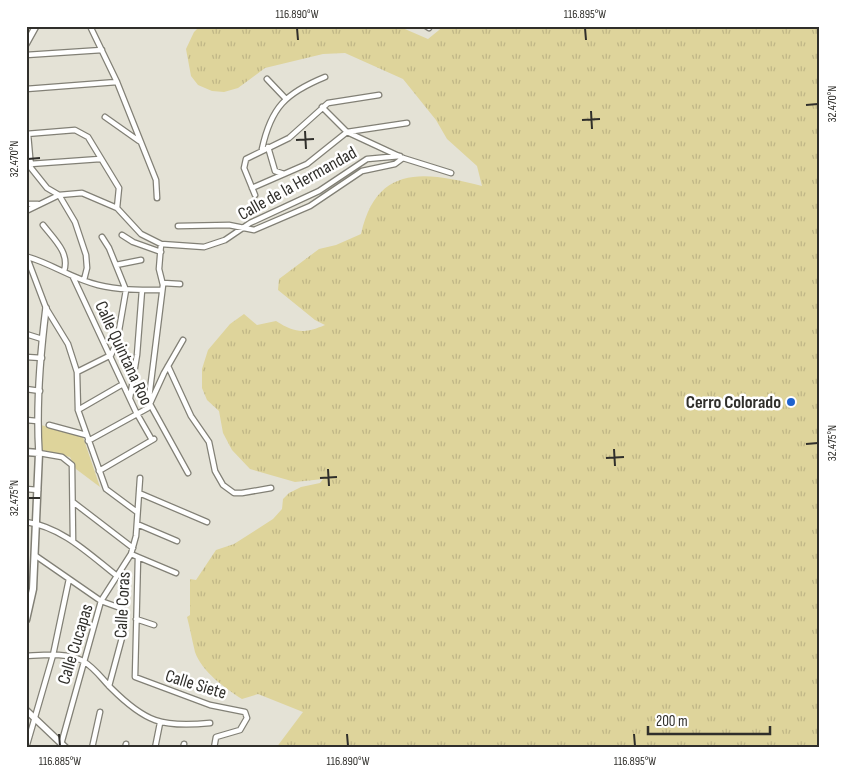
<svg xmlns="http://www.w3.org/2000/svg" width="846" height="774" font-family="'Sofia Sans Condensed',sans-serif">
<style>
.grass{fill:url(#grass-tufts)}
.green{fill:#ded49b}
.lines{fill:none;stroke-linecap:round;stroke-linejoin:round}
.minor-casing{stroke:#828076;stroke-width:7}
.tertiary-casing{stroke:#828076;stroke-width:8}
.secondary-casing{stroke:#828076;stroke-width:9}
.minor{stroke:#fff;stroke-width:4.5}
.tertiary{stroke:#fff;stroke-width:5.5}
.secondary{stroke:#fff;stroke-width:6}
.ticks{fill:none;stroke:#302f2b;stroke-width:2}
.poi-dot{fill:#1e63cf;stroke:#fff;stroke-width:2}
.labels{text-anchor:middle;stroke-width:5;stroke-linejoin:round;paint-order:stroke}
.street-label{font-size:18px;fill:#302f2b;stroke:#fff}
.poi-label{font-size:18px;font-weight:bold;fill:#302f2b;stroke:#fff;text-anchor:end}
.neatline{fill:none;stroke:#302f2b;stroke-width:2}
.ticks-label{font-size:12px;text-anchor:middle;fill:#302f2b}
</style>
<defs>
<pattern id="grass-tufts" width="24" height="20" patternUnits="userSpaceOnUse" patternTransform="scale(1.25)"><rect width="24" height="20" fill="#ded49b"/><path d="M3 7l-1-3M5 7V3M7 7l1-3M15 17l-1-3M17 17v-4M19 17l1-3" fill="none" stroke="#bfb686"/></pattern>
</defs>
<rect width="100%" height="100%" fill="#e4e2d6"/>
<path class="grass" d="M200,26H398L428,39L444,26H820V748H276L303,712L258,694L242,699C225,688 202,672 195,652C192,640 190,628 187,617L190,615V579L196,580L216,550L234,544L273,519L282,509L283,499L289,493L301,487L320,483L323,479L295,482L250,469L232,450L223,433L219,411L207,400L202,388V369L208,350L230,324L244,314L257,325L276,321C295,333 304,334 325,325L315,320L278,290L279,279L319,249L336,245L361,234C377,163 426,172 482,186L477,166L447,139L436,120L403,79L345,53L323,54L265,68L238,88L224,92L212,91L198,85L191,76L186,49L194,32Z"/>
<path class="green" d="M41,425L83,437L100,487L76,469L70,457L42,450Z"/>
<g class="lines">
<g class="minor-casing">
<path id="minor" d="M90,26L117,82L156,180L157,198
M426,26L429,28
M26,55L102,50
M267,79L286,99
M26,89L117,82
M322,107L347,132L403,158L451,173
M105,117L139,141
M26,134L75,130L88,137L119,188L117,208
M28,134L31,168L47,188L59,195L75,222L86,255L87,268L84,280
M268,147L275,171L284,174
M262,149C271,107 286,93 325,77
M30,164L100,159
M252,188L307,164L347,132L407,123
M255,195L244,168L246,159L289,138L328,103L379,95
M26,204H38
M26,211L59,195L82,193L117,208L141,234L161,244L204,247L225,240L250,223L319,191L367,159L400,156
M43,225C54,239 70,253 64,271
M178,226L229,225L254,230L310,206L362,171L395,164L403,158
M122,235L133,242L161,252
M161,244L159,269L163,285L149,398L150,404L188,473
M26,255L46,308L68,344L77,372L78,410L106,489L137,512
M28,257C52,264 73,279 98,285C118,290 140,290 161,290
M116,265L141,260
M73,277L136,412L152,440
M163,283L180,284
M26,334L42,339
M26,357L42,358
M168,366L191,416L209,442L215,471L223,485L234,493H242L271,488
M77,372L111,355L117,342L126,290L109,248L102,237
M26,389L40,391
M130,398L137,355L142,290
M78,410L123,384
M26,420L37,421
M49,425L86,435
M88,441L148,408L164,373L183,340
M39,453L62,457L72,465L73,541
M99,471L154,439
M140,478L136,536L131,554L138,557L135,677L210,705L245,712L247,718L240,730L216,737L214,748
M26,489L38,490
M139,493L207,522
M73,502L133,548
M26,522C62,527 89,554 117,576
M137,524L177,541
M36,556L101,601L123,609V634L109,686
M138,557L176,573
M136,619L154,625
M26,656C44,655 67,652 83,661C95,668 102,679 111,688C145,722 162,728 210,723
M26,748L53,655L69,579
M60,748L101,601L131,554
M92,748L100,712
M125,748L126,744
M155,748L160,723
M183,748L184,744"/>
</g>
<g class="tertiary-casing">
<path id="tertiary" d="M26,44L36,26
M39,453C36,406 40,356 46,308
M26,710L66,748"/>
</g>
<g class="secondary-casing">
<path id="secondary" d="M26,452L39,453L33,589L26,620"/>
</g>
<use href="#minor" class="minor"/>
<use href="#tertiary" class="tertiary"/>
<use href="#secondary" class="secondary"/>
</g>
<path class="ticks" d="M297,28L298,40M585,28L586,40M806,105L818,104M591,111L592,129M582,120L600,119M305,131L306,149M296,140L314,139M28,159L40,158M806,444L818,443M614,449L615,466M606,458L624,457M328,469L329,486M320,478L337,477M28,498H40M59,734L60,746M347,734L348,746M634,734L635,746"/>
<circle class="poi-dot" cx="791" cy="402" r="5"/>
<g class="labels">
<g class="street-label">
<text transform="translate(297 183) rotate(-29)" y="6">Calle de la Hermandad</text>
<text transform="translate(124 353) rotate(65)" y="6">Calle Quintana Roo</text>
<text transform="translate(122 605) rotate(-87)" y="6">Calle Coras</text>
<text transform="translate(75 644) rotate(-73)" y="6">Calle Cucapas</text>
<text transform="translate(196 684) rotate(17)" y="6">Calle Siete</text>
</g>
<g class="poi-label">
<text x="781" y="408">Cerro Colorado</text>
</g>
</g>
<rect width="846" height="774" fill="none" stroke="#ffffff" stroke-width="55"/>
<path d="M648 726v8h122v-8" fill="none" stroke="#302f2b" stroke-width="2.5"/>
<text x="656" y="726" font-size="15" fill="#302f2b" stroke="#ffffff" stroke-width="4" paint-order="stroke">200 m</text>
<rect x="28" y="28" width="790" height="718" class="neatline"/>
<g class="ticks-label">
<text x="297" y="18">116.890°W</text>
<text x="585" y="18">116.895°W</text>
<text transform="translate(832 104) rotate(-90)" y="4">32.470°N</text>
<text transform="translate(14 159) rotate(-90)" y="4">32.470°N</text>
<text transform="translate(832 443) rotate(-90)" y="4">32.475°N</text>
<text transform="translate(14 498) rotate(-90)" y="4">32.475°N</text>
<text x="60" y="765">116.885°W</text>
<text x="348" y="765">116.890°W</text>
<text x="635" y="765">116.895°W</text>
</g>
</svg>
